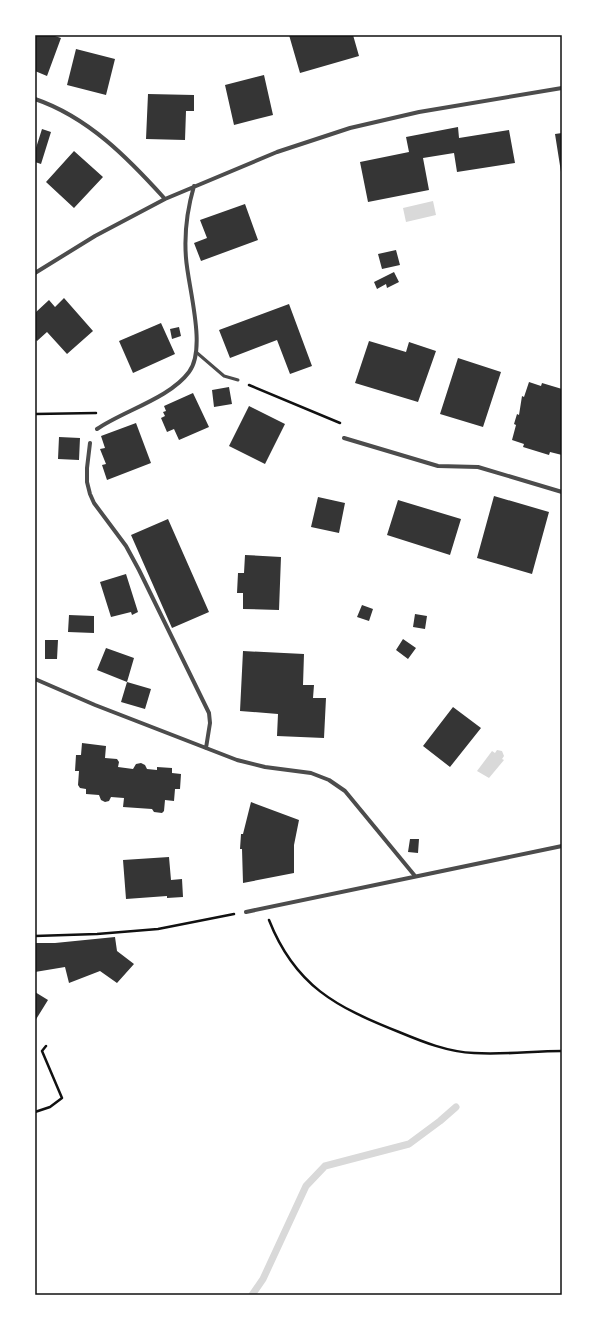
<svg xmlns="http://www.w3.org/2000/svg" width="597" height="1330" font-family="Quicksand,sans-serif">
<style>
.water{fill:#d9d9d9}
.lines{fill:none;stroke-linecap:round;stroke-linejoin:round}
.stream{stroke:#d9d9d9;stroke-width:7}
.building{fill:#353535}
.path{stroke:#111;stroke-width:2.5}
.service{stroke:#4c4c4c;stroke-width:3}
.minor{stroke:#4c4c4c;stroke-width:4}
.neatline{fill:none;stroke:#111;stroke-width:1.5}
</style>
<rect width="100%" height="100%" fill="#fff"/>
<path class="water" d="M433,201L436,215L406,222L403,208Z
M497,750L502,751L504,756L502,759L504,760L489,778L477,771L492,751L495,753Z"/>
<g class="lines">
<path class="stream" d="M252,1295L263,1279L306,1186L325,1166L409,1144L440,1121L456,1107"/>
</g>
<path class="building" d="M35,35H52L61,38L47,76L35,71Z
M289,35H353L359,56L300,73Z
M76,49L115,59L106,95L67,85Z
M264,75L273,115L234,125L225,85Z
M148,94L194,95V111H186L185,140L146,139Z
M458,127L459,138L509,130L515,163L457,172L454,153L423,158L429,190L368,202L360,162L409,152L406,137Z
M42,129L51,132L41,164L35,162V151Z
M562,133V172H561L555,134Z
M74,151L103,177L74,208L46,182Z
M245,204L258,240L201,261L194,243L207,238L200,220Z
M396,250L400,265L382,269L378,254Z
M394,272L399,282L387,288L386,284L377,289L374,282Z
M64,298L93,331L67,354L47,332L37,341L35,339V313L49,300L55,307Z
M289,304L312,366L290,374L277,340L230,358L219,330Z
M161,323L175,354L133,373L119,341Z
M179,327L181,336L172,339L170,329Z
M369,341L406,352L409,342L436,351L418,402L355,383Z
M458,358L501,372L483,427L440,414Z
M529,382L541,386L542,383L562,389V455L550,452L549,455L523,447L524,444L512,440L516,425L514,424L517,414L519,415L522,396L524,397Z
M229,387L232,404L214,407L212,390Z
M193,393L209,427L179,440L174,429L167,432L161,418L165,416L163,412L166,411L164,406Z
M249,406L285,424L265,464L229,446Z
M136,423L151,463L107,480L102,465L106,464L100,449L105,448L101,436Z
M59,437L80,438L79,460L58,459Z
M494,496L549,512L532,574L477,558Z
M318,497L345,503L339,533L311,527Z
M398,500L461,519L450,555L387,535Z
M168,519L209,612L172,628L131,535Z
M245,555L281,557L279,610L243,609V593H237L238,573H244Z
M126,574L138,612L132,615L131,612L111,617L100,582Z
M362,605L373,609L369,621L357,617Z
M415,614L427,616L425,629L413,627Z
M69,615L94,616V633L68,632Z
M403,639L416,648L408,659L396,650Z
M45,640H58L57,659H45Z
M106,648L134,658L127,682L151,689L145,709L121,702L127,682L97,670Z
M243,651L304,654L303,685H314L313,698H326L324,738L277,736L278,714L240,711Z
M453,707L481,728L450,767L423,746Z
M82,743L106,746L105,758L117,759L119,762L118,767L133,769L136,764L141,763L145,765L147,769L157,770V767L172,768V773L181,774L180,789H175L174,801L165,800L164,811L162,813L154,812L152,809L123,807L124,798L111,797L109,801L105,802L101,800L99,795L86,794V789L80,788L78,785L79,771H75L76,755H81Z
M251,802L299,820L294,845V873L243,883L242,849H240L241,834H243Z
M410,839H419L418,853L408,852Z
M169,857L171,880L182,879L183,897L167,898V896L126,899L123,860Z
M115,937L117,951L134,964L117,983L100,971L69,983L65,967L35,972V943H55Z
M35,992L48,1000L35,1021Z"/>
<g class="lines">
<path class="path" d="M249,385L340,423
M35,414L96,413
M269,920C295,986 336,1007 399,1032C423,1042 448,1052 474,1053C503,1055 533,1051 562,1051
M35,936L97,934L158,929L234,914
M35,1112L50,1107L62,1098L42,1051L46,1046"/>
<path class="service" d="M196,352L224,376L238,380"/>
<path class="minor" d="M35,99C88,117 128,158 165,199
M35,273L95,236L165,199L277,152L350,128L419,112L562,88
M97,429C123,411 170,398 189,372C207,349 188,287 186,258C184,233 187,210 194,186
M344,438L438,466L478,467L562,492
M90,443L87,468V482L90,494L94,503L126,546L139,570L209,713L210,723L206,748
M35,679L95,705L237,760L265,767L311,773L329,780L345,791L415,876
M246,912L562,846"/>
</g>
<rect width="597" height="1330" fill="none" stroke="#ffffff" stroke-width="72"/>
<rect x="36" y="36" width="525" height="1258" class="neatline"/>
</svg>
